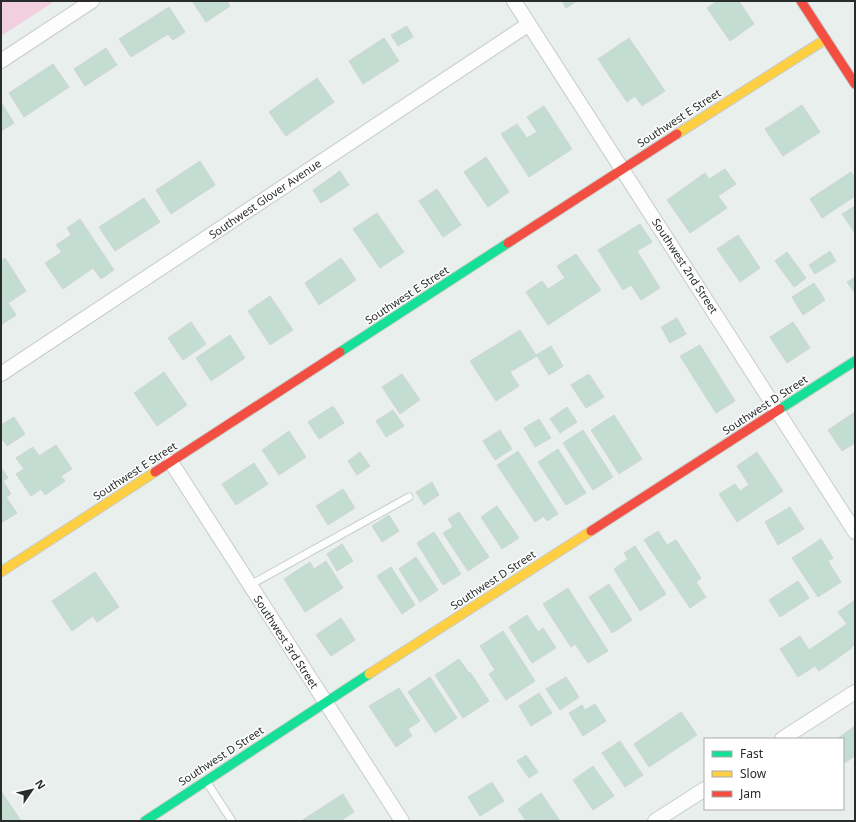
<svg xmlns="http://www.w3.org/2000/svg" width="856" height="822" font-family="'Noto Sans',sans-serif">
<style>
.green{fill:#f1cfde}
.building{fill:#c4ddd3;stroke:#d0d5d2}
.lines{fill:none;stroke-linecap:round;stroke-linejoin:round}
.lane-casing{stroke:#c7ccc9;stroke-width:9}
.street-casing{stroke:#c7ccc9;stroke-width:16}
.fast-casing{stroke:#c7ccc9;stroke-width:11}
.slow-casing{stroke:#c7ccc9;stroke-width:11}
.jam-casing{stroke:#c7ccc9;stroke-width:11}
.lane{stroke:#fcfdfc;stroke-width:7}
.street{stroke:#fcfdfc;stroke-width:14}
.fast{stroke:#16e098;stroke-width:9}
.slow{stroke:#ffcf43;stroke-width:9}
.jam{stroke:#f24e42;stroke-width:9}
.labels{text-anchor:middle;stroke-width:3;stroke-linejoin:round;paint-order:stroke}
.street-label{font-size:11px;fill:#282c2a;stroke:#fff}
</style>
<rect width="100%" height="100%" fill="#e9efec"/>
<path class="green" d="M1,1H55L1,36Z"/>
<path class="building" d="M192,1H227L230,6L206,22Z
M562,1H577L566,8Z
M717,1H739L754,24L730,41L707,8Z
M169,7L185,32L173,40L168,34L131,57L119,39Z
M407,26L413,37L398,46L391,35Z
M384,38L399,61L363,84L349,61Z
M629,38L665,91L642,106L635,96L627,102L598,59Z
M106,48L117,65L85,86L74,69Z
M53,64L69,87L24,117L9,93Z
M317,78L334,102L286,136L269,112Z
M1,102L14,123L1,131Z
M802,105L820,132L783,156L765,129Z
M544,106L572,149L529,177L501,134L517,124L527,138L537,132L527,117Z
M486,157L509,192L488,207L464,172Z
M200,161L215,185L171,214L156,190Z
M725,169L736,184L718,196L727,208L690,233L667,200L705,173L709,179Z
M340,171L349,185L321,203L313,190Z
M851,172L855,178V196L822,218L810,199Z
M437,189L461,225L443,237L419,201Z
M144,198L160,222L115,251L99,227Z
M855,206V233L842,214Z
M377,213L404,252L380,268L353,229Z
M80,219L114,270L101,279L93,268L63,289L45,263L62,252L56,245L71,235L67,228Z
M640,224L652,242L637,251L660,288L641,300L631,285L623,290L598,250Z
M738,235L760,268L740,282L717,249Z
M830,251L836,261L815,274L809,265Z
M787,252L806,278L794,287L775,261Z
M576,254L601,290L548,325L526,292L542,281L548,289L565,278L557,266Z
M5,258L26,291L8,303L16,315L1,325V261Z
M341,258L356,280L319,305L305,283Z
M855,277V293L847,282Z
M814,283L825,300L803,315L792,297Z
M270,296L293,330L270,345L248,311Z
M677,318L686,334L670,343L661,327Z
M191,322L206,344L183,360L168,338Z
M793,322L810,348L787,363L770,337Z
M520,330L536,355L551,346L563,366L549,375L537,356L510,372L519,386L496,401L470,361Z
M230,335L245,358L211,381L196,358Z
M700,345L735,401L716,413L680,356Z
M164,372L187,405L157,426L134,393Z
M402,374L420,400L400,414L382,387Z
M589,374L604,397L586,408L571,385Z
M333,406L344,423L319,439L308,422Z
M567,407L577,422L560,433L550,419Z
M393,410L404,426L386,437L376,421Z
M855,412V443L842,451L828,430Z
M614,415L642,459L619,474L591,430Z
M14,417L25,434L7,446L1,437V425Z
M539,419L551,438L535,447L524,428Z
M500,430L512,449L495,460L483,441Z
M583,430L613,477L593,490L563,443Z
M289,431L306,457L279,475L262,450Z
M56,445L72,469L61,476L65,481L45,495L41,489L31,496L16,474L24,469L16,458L33,447L39,456Z
M558,449L586,493L566,505L538,462Z
M518,451L558,514L547,521L544,516L535,522L497,465Z
M360,452L370,466L357,475L348,461Z
M757,452L783,491L737,522L719,494L735,484L740,491L749,485L737,466Z
M254,463L268,484L236,505L222,484Z
M1,467L8,478L3,481L11,494L6,497L17,513L1,523Z
M432,482L439,495L424,505L416,492Z
M343,489L355,508L328,525L316,506Z
M497,506L519,538L502,549L481,517Z
M790,507L804,529L778,545L765,522Z
M459,512L489,557L468,571L443,533L453,527L448,519Z
M389,515L399,531L382,542L372,526Z
M658,531L667,545L676,540L701,578L696,582L706,597L690,608L644,540Z
M434,532L461,574L443,585L417,543Z
M821,539L833,558L828,561L841,582L818,597L792,558Z
M342,544L353,561L337,571L327,554Z
M635,546L666,594L640,611L614,569L628,559L624,553Z
M416,557L438,590L420,602L399,569Z
M326,561L343,588L305,612L284,579L310,562L314,569Z
M391,567L415,605L402,614L377,576Z
M95,572L119,607L97,622L93,616L72,631L52,601Z
M798,581L809,598L780,617L769,600Z
M609,584L632,620L612,633L589,597Z
M568,588L608,651L588,663L575,644L571,647L543,604Z
M855,600V645L851,647L852,648L819,671L815,666L798,677L780,649L800,636L809,650L847,624L838,612Z
M527,615L538,632L543,628L556,648L532,663L509,627Z
M341,618L355,640L331,656L316,635Z
M503,631L535,681L506,700L489,674L495,670L480,646Z
M459,659L469,673L470,672L489,701L463,718L435,675Z
M430,677L457,718L435,733L408,692Z
M566,677L579,697L560,710L546,689Z
M399,688L420,721L408,729L412,736L396,747L369,706Z
M539,693L552,713L531,726L519,706Z
M595,704L606,721L583,736L569,713L582,705L585,710Z
M681,712L697,735L649,767L634,744Z
M855,726V756L843,764V739H837Z
M620,741L643,775L625,787L602,753Z
M526,755L538,772L529,778L517,761Z
M593,766L614,796L593,810L573,780Z
M492,782L504,801L480,816L468,797Z
M1,791L21,821H1Z
M541,793L560,821H526L518,809Z
M343,794L354,812L340,821H301Z"/>
<g class="lines">
<g class="lane-casing">
<path id="lane" d="M250,585L409,497
M206,781L232,821"/>
</g>
<g class="street-casing">
<path id="street" d="M514,1L855,532
M1,61L92,1
M1,374L529,24
M171,462L402,821
M782,739L855,692
M655,821L705,789"/>
</g>
<g class="fast-casing">
<path id="fast" d="M340,352L508,243
M780,409L855,361
M145,821L369,674"/>
</g>
<g class="slow-casing">
<path id="slow" d="M677,134L826,39
M1,572L155,472
M369,674L591,531"/>
</g>
<g class="jam-casing">
<path id="jam" d="M801,1L855,84
M508,243L677,134
M155,472L340,352
M591,531L780,409"/>
</g>
<use href="#lane" class="lane"/>
<use href="#street" class="street"/>
<use href="#fast" class="fast"/>
<use href="#slow" class="slow"/>
<use href="#jam" class="jam"/>
</g>
<g class="labels">
<g class="street-label">
<text transform="translate(679 118) rotate(-33)" y="4">Southwest E Street</text>
<text transform="translate(265 199) rotate(-34)" y="4">Southwest Glover Avenue</text>
<text transform="translate(685 266) rotate(57)" y="4">Southwest 2nd Street</text>
<text transform="translate(407 295) rotate(-33)" y="4">Southwest E Street</text>
<text transform="translate(765 405) rotate(-33)" y="4">Southwest D Street</text>
<text transform="translate(135 471) rotate(-33)" y="4">Southwest E Street</text>
<text transform="translate(493 580) rotate(-33)" y="4">Southwest D Street</text>
<text transform="translate(286 642) rotate(57)" y="4">Southwest 3rd Street</text>
<text transform="translate(221 756) rotate(-33)" y="4">Southwest D Street</text>
</g>
</g>
<rect width="856" height="822" fill="none" stroke="#282c2a" stroke-width="4"/>
<rect x="704" y="738" width="140" height="72" fill="#ffffff" stroke="#a9abaa"/>
<rect x="712" y="751" width="20" height="6" fill="#16e098" stroke="#a9abaa"/>
<text x="740" y="758" font-size="12" fill="#282c2a">Fast</text>
<rect x="712" y="771" width="20" height="6" fill="#ffcf43" stroke="#a9abaa"/>
<text x="740" y="778" font-size="12" fill="#282c2a">Slow</text>
<rect x="712" y="791" width="20" height="6" fill="#f24e42" stroke="#a9abaa"/>
<text x="740" y="798" font-size="12" fill="#282c2a">Jam</text>
<g transform="translate(32 790) rotate(56)" stroke="#ffffff" stroke-width="3" paint-order="stroke">
<path d="M0-3L7 15L0 10L-7 15Z" fill="#282c2a"/>
<text y="-6" font-size="11" font-weight="bold" text-anchor="middle" fill="#282c2a">N</text>
</g>
</svg>
